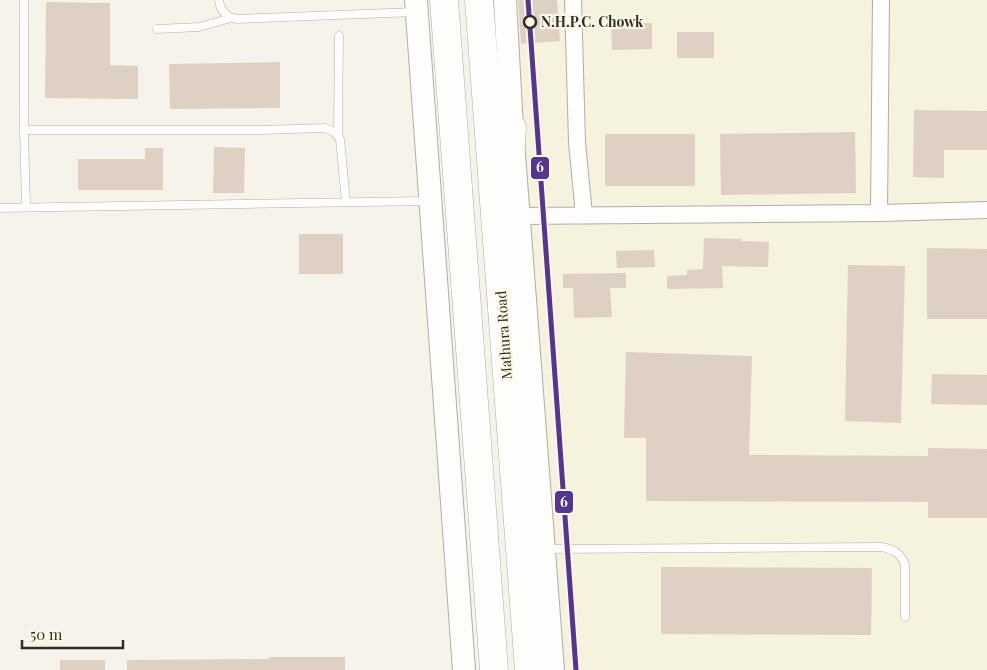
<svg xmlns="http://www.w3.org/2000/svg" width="987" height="670" font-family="'Playfair Display',serif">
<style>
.built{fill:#f5f2de}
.building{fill:#dfd0c4}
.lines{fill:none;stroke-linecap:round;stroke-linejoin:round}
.lane-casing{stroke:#b0aea6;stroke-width:9}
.street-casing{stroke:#b0aea6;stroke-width:18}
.secondary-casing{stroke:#b0aea6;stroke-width:24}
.highway-casing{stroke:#b0aea6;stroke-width:29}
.lane{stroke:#fefdfc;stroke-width:8}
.street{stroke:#fefdfc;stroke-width:16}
.secondary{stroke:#fefdfc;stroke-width:22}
.highway{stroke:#fefdfc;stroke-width:28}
.metro-1-casing{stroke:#fbf8e5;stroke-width:9}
.metro-1{stroke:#553592;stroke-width:5}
.stop-dot{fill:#fbf8e5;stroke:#2f2e27;stroke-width:2.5}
.labels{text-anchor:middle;stroke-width:4.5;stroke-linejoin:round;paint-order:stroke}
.stop-label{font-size:14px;font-weight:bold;fill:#2f2e27;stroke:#fbf8e5;text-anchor:start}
.street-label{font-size:14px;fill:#2f2e27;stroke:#fbf8e5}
.line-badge{stroke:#fbf8e5;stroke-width:2}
.badge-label{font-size:14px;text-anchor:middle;font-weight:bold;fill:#fff}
</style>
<rect width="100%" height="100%" fill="#f6f4ea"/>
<path class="built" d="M498,0H987V670H549Z"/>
<path class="building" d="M518,0H557L560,41L521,44Z
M46,2L110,3V65L138,66V99L45,98Z
M652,23V49L612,50L611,24Z
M677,32H714V58H677Z
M280,62V108L170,109L169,64Z
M914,110L987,111V150H944V178L913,177Z
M855,132L856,193L721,195L720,134Z
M605,134H695V186H605Z
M214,147L245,148L244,193H213Z
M145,148H163V190H78V159H145Z
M299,234H343V274H299Z
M704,238L741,239V241L769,242L768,267L722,266L723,288L667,289V276L687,275V270L703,269Z
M927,248L987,249V319H927Z
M654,250L655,267L617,268L616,251Z
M848,265L905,266L901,423L845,421Z
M626,273V288H610L612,317L574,318L573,288H563V274Z
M626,352L752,356L749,455L928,456V448L987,449V518H928V502L646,501V438H624Z
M932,374L987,375V405L931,404Z
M661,567L872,568L871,635L661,634Z
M269,657H345V670H127V660L269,659Z
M60,660H105V670H60Z"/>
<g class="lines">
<g class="lane-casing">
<path id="lane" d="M24,0V130L26,207
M219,0C220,11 226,17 237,19L415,12
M157,29L199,27L231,18
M24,130H261L325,128L334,132L340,139L346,202
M338,135L339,36
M0,208L428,201
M545,549L881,547C893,549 901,553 905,565V617"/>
</g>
<g class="street-casing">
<path id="street" d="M573,0L577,142L584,215
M879,213L881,0
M519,216L879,213L987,210"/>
</g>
<g class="secondary-casing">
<path id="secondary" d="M416,0L464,670
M505,0L512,128L553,670"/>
</g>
<g class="highway-casing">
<path id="highway" d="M444,0L494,670
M479,0L529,670
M507,193L512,128"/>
</g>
<use href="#lane" class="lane"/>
<use href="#street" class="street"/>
<use href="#secondary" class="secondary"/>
<use href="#highway" class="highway"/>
<g class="metro-1-casing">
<path id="metro-1" d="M528,0L576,670"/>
</g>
<use href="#metro-1" class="metro-1"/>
</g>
<circle class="stop-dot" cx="530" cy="22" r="6"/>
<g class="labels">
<g class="stop-label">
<text x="541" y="27">N.H.P.C. Chowk</text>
</g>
<g class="street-label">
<text transform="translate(504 335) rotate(-94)" y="5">Mathura Road</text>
</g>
</g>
<g class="line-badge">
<rect x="530" y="156" width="20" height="24" rx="5" fill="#553592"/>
<rect x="554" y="490" width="20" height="24" rx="5" fill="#553592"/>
</g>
<g class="badge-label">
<text x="540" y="172">6</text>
<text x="564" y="507">6</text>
</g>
<path d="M22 640v8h101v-8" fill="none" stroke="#2f2e27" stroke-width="2.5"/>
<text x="30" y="640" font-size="15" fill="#2f2e27" stroke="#fbf8e5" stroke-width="4" paint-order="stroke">50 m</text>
</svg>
